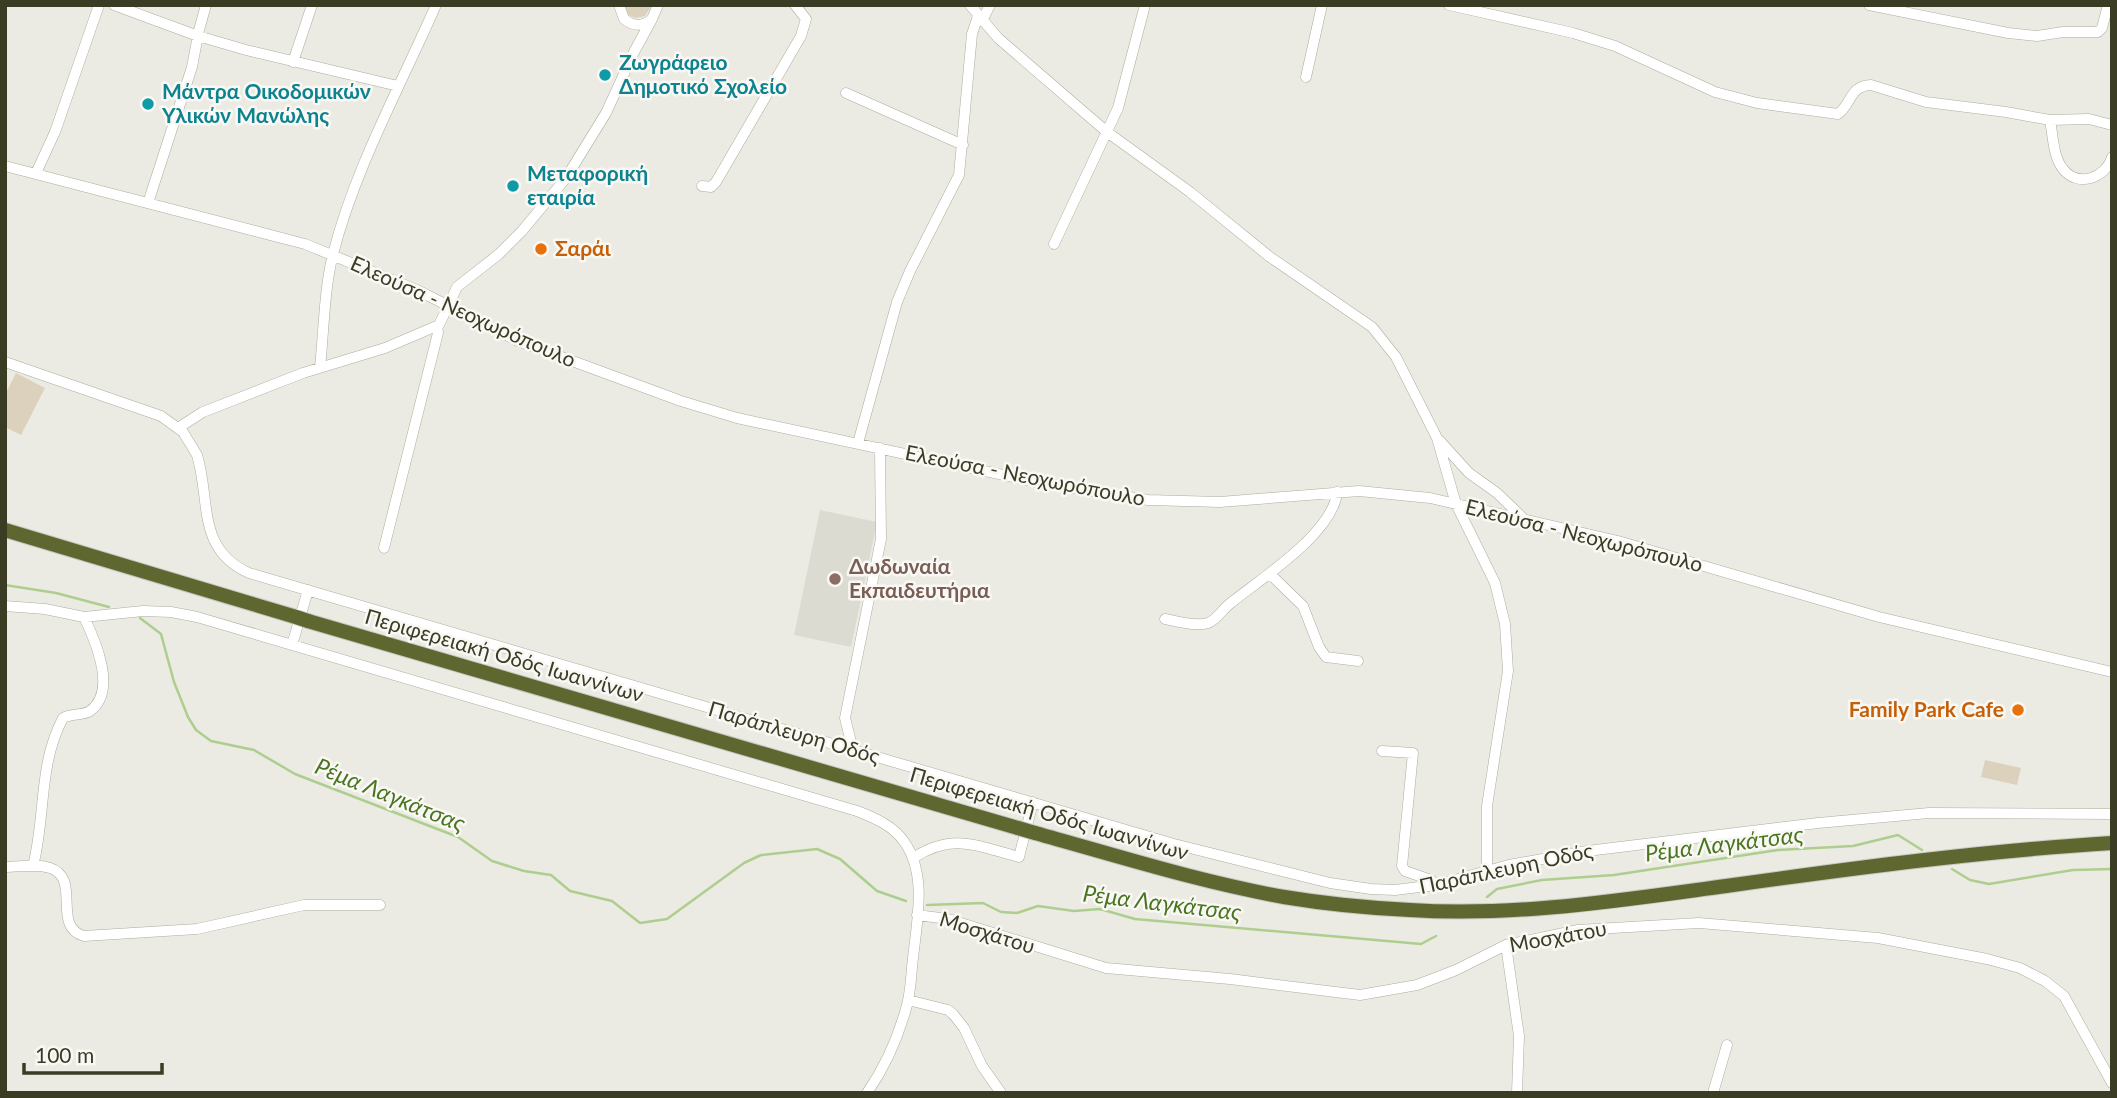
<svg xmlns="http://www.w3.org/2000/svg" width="2117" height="1098" font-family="Lato,sans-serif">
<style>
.built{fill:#dcdbd1}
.green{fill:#dcd1bd}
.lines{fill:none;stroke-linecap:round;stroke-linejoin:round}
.stream{stroke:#adce8f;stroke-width:2.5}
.minor-casing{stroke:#acac9e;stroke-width:11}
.highway-casing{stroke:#c8c9c2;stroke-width:16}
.minor{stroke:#fff;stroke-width:10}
.highway{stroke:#5f6731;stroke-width:14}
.highway-bridge-casing{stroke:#c8c9c2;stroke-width:16;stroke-linecap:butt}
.highway-bridge{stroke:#5f6731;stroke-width:14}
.culture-dot{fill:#0f9aa8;stroke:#f9f8f4;stroke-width:2.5}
.food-dot{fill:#e8710a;stroke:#f9f8f4;stroke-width:2.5}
.education-dot{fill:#8d6e63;stroke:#f9f8f4;stroke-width:2.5}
.labels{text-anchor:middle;stroke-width:5;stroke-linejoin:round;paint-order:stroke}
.culture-label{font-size:21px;font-weight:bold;fill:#0d838f;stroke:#f9f8f4;text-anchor:start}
.food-label{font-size:21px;font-weight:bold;fill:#c56008;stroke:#f9f8f4;text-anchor:start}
.street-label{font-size:21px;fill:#3a3d24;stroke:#f9f8f4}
.education-label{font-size:21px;font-weight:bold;fill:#785e54;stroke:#f9f8f4;text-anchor:start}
.water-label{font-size:23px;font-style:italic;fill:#497521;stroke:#f9f8f4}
</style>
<rect width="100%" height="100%" fill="#ecebe3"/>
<path class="built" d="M820,510L877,522L851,647L794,635Z"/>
<path class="green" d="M624,5H652L645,16L636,18L628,15Z
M16,373L45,388L21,435L5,427V395Z
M1985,760L2021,768L2017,785L1981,777Z"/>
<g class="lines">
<path class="stream" d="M5,585L56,593L109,607
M140,618L161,634L174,682L188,717L196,730L211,741L254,750L295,774L458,837L492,861L524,871L551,875L570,891L612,901L640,923L667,919L744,863L761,855L817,849L840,859L877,891L906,901
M1952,869L1970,880L1989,884L2073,870L2112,869
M1487,897L1497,889L1542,880L1614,875L1778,850L1853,846L1898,835L1922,850
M927,905L983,903L1001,912L1017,913L1038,906L1074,911L1100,909L1135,919L1421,944L1436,936"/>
<g class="minor-casing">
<path id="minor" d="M114,5L198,36L246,50L398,86
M619,5L624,19C634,27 642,27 652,19L658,5
M970,5L998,38L1107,132L1190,192L1270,257L1372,327L1396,357L1437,438L1456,504L1495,583L1505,624L1508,671L1487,806V870
M1449,5L1573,33L1615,46L1715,92L1757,103L1838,114C1852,104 1849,86 1871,85L1926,102L2006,112L2050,120L2089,119L2112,125
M1869,5L2008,33L2037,36L2063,32H2098L2102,28L2108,5
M982,21L990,5
M293,62L312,5
M1306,77L1322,5
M846,93L963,145
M2050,120C2053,135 2053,157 2063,169C2078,188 2106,178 2112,157
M5,166L305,244L417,290L518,341L681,401L737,418L1041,483L1148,500L1220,502L1359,491L1430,498L1618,541L1879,617L2112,672
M36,173L55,132L99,5
M702,186L711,187L716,182L801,36L806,19L795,5
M148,203L192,67L199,30L206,5
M1054,244L1118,108L1145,5
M5,362L161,416L183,432L197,455C211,501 196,549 249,573L1174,844L1330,883L1371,889L1395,890L1436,885L1509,865L1587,851L1818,823L1929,813L2112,814
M320,367C324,330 324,290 333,254C355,168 400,87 436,5
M178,428L203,412L303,373L385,348L439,325L457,287L499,254L522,231L566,178L606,113L634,52L652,19
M1440,441L1469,473L1497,493L1523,518
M858,443L897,302L910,271L959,175L972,34L978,16
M384,548L438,333L437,326
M1270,574L1303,606L1319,647L1326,657L1358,661
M5,606L45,609L84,617L143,611L171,612L197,617L857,811C875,818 894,826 905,843C927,875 917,921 913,958C911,974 911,990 907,1005C899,1035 885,1067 867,1093
M1165,619C1177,621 1196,627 1208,623C1217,620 1224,607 1232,602C1262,578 1334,532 1337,492
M292,645L308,590
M853,750L845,718L881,539L880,448
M1382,751L1413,753L1402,866L1405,871L1431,880L1436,885
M913,858C953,832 977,846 1019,857L1033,802
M33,866C46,816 38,765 63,718C72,713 82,716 90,711C118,691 95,640 84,617
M5,867C20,867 36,863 50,868C82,878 51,927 84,936L197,929L304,905H380
M917,915L948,919L1106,968L1230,979L1360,995L1417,985L1456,970L1506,945L1578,930L1699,923L1878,938L1987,959L2020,968L2045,981L2064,996L2112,1083
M1506,945L1519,1036L1517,1093
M908,1000L948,1010L953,1014L964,1028L982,1066L1001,1093
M1713,1093L1727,1045"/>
</g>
<g class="highway-casing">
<path id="highway" d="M5,530L296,617
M308,621L1018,828
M1035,833C1118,856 1200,882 1284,897C1326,904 1368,908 1410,910C1515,917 1622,900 1726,886C1854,868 1982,851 2112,843"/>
</g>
<use href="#minor" class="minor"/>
<use href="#highway" class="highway"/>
<g class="highway-bridge-casing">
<path id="highway-bridge" d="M296,617L308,621
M1018,828L1035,833"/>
</g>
<use href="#highway-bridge" class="highway-bridge"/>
</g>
<g class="culture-dot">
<circle cx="605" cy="75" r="7"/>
<circle cx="148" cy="104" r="7"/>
<circle cx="513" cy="186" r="7"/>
</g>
<g class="food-dot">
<circle cx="541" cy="249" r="7"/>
<circle cx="2018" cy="710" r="7"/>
</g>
<circle class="education-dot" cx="835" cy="579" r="7"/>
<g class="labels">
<g class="culture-label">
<text x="619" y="70">Ζωγράφειο<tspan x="619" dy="24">Δημοτικό Σχολείο</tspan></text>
<text x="162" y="99">Μάντρα Οικοδομικών<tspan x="162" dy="24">Υλικών Μανώλης</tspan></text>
<text x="527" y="181">Μεταφορική<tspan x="527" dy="24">εταιρία</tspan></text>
</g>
<g class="food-label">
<text x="555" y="256">Σαράι</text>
<text x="2004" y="717" text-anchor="end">Family Park Cafe</text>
</g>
<g class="street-label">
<text transform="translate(463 312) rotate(24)" y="7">Ελεούσα - Νεοχωρόπουλο</text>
<text transform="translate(1025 476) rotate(11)" y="7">Ελεούσα - Νεοχωρόπουλο</text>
<text transform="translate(1584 536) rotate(14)" y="7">Ελεούσα - Νεοχωρόπουλο</text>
<text transform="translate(504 656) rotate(16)" y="7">Περιφερειακή Οδός Ιωαννίνων</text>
<text transform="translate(794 733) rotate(16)" y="7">Παράπλευρη Οδός</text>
<text transform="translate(1049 814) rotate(16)" y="7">Περιφερειακή Οδός Ιωαννίνων</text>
<text transform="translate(1506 869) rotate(-12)" y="7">Παράπλευρη Οδός</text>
<text transform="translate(987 933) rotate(17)" y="7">Μοσχάτου</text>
<text transform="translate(1558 937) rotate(-10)" y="7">Μοσχάτου</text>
</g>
<g class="education-label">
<text x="849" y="574">Δωδωναία<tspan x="849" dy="24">Εκπαιδευτήρια</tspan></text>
</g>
<g class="water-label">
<text transform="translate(390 795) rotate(22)" y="8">Ρέμα Λαγκάτσας</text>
<text transform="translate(1724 844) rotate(-7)" y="8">Ρέμα Λαγκάτσας</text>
<text transform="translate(1162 903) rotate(7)" y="8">Ρέμα Λαγκάτσας</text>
</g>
</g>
<rect width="2117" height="1098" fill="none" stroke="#3a3d24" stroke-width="14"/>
<path d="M24 1063v10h138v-10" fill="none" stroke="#3a3d24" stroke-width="3.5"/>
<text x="35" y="1063" font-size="21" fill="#3a3d24" stroke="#f9f8f4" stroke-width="5" paint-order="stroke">100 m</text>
</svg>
